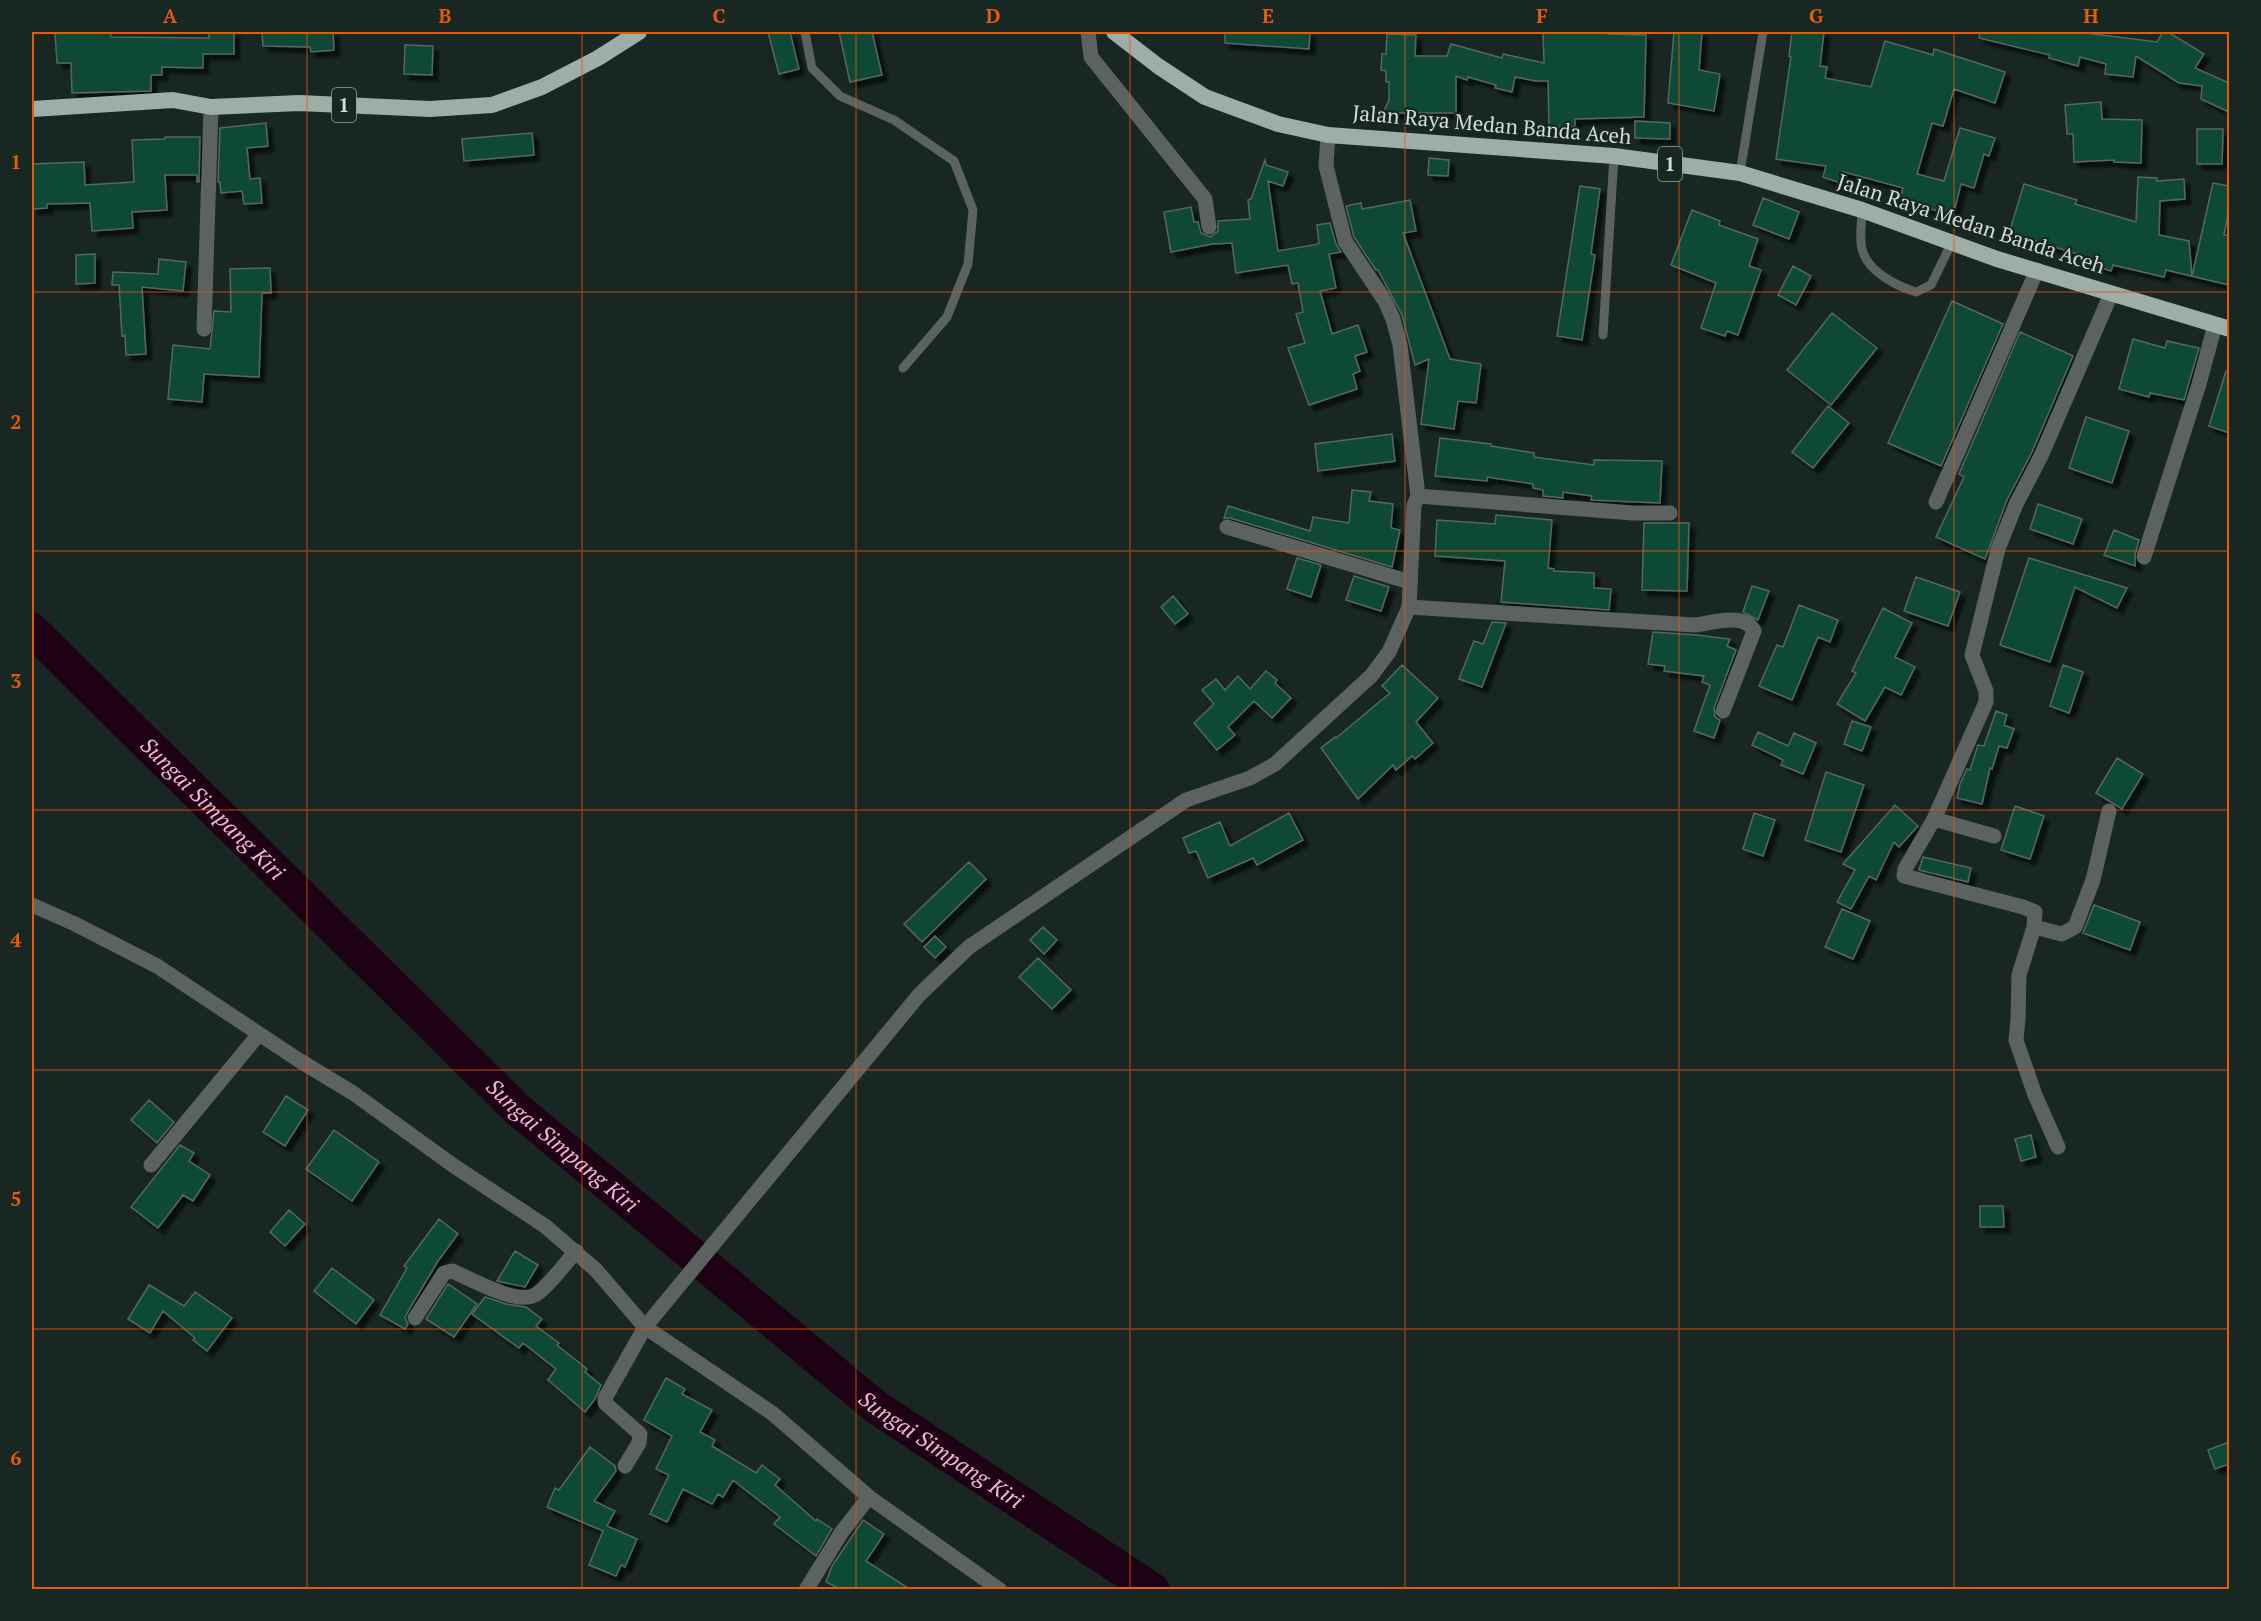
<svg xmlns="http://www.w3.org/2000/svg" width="2261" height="1621" font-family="'PT Serif',serif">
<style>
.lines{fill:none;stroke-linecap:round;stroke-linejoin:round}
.river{stroke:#1f0116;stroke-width:34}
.building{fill:#0e4836;stroke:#55675f;stroke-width:1.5;filter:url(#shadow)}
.service{stroke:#5b625f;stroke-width:9}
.minor{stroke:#5b625f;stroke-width:15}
.tertiary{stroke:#5b625f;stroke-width:15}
.trunk{stroke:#9caea6;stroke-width:16}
.grid{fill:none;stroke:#e8590c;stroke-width:1.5;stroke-opacity:0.55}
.labels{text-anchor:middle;stroke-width:4.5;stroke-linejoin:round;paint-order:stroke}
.shield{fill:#182721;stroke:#9aa6a1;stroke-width:1.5}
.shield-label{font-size:20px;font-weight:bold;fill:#d2dcd8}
.street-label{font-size:21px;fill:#d2dcd8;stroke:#182721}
.water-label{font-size:22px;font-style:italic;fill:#f3b0da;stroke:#182721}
.neatline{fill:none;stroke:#e8590c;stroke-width:2}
.grid-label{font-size:20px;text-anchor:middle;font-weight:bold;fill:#e8590c}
</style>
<defs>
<filter id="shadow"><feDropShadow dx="5.5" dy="5.5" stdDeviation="1.5" flood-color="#0009"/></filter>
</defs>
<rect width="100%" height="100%" fill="#182721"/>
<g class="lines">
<path class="river" id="s1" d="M32,630L517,1109L876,1407L1153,1590"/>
</g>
<path class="building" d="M55,32H110L111,37L209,38V32H234V54H203V68L162,67V75H151V91L72,93L71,63H57Z
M262,32H333L334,50L311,52L310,47L263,46Z
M768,32H790L799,69L779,74Z
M839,32H872L882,75L850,82Z
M1225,32H1310L1309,49L1225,43Z
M1543,32H1608V34L1646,35L1644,117L1575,119V127H1549L1548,81H1536L1515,77L1512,92L1495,88L1496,85L1468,77L1467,80L1456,76V113H1383L1389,100V82H1386V71L1381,70L1382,54H1386L1387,34L1416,35L1415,56H1447L1451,44L1502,58L1503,54L1544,63Z
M1674,32H1702L1699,70L1720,74L1714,111L1668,103Z
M1792,32H1824L1820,66L1827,67L1825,78L1871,87L1885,41L1933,55L1934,49L2005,72L1995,103L1954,89L1943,126L1932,123L1917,174L1944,181L1960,128L1995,138L1989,156L1984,154L1974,188L1961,184L1953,216L1900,199L1903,188L1844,172L1840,183L1823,177L1826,166L1776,159L1791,57L1789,56Z
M1980,32H2086V33L2157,42L2163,32H2168L2204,54L2195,68L2229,83V112L2201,99L2202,86L2179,83L2136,56L2133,77L2105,74L2106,64L2080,57L2078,66L2049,58L2050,55L1979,38Z
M405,45L433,46L432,75L404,74Z
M2101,102L2102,119L2142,120L2141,163L2114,162V160L2074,162L2073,134H2067L2065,105Z
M1635,121L1670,123V139L1635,138Z
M266,123L268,146L247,148L250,179L260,178L262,203L244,204L242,191L221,193L220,182H218L220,128Z
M2197,129H2223L2222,164H2197Z
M532,133L534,155L464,161L462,139Z
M165,137H200L199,182H197V175H165L167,210L132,212L133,228L92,231L90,203L47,204V208L32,209V164L84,162L85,185L134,182L132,140L165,139Z
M1429,158L1449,160L1448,176L1428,175Z
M1265,160L1266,165L1288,172L1283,186L1268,181L1278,251L1319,244L1317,225L1330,223L1336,244L1341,252L1329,254L1336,288L1320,291L1332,334L1358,325L1367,352L1355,356L1360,371L1353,374L1357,389L1309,405L1288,348L1305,343L1296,314L1303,312L1298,283L1292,284L1288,265L1236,273L1232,243L1212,244L1171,252L1164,212L1191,207L1194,222H1198L1201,233L1210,237L1218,231V221L1250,219L1248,200L1251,199Z
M2138,177L2157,178V181L2184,179L2185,199L2160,201L2159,235L2189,241L2192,276L2213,183L2229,186V208L2224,235H2229V285L2166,270L2164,277L2113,265L2111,271L2083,262L2084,256L2009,233L2024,184L2077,200L2075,204L2136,222Z
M1580,186L1600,189L1591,254L1595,255L1582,340L1557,336Z
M1763,198L1799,212L1789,239L1753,225Z
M1410,200L1416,231L1403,233L1450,359L1481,364L1476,403L1458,401L1454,429L1421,424L1429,359L1415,365L1402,315L1378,270H1376L1354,237L1346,206L1361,203L1362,209Z
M1692,210L1720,221L1719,225L1758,239L1749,266L1761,270L1738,335L1727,331L1725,336L1701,328L1716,283L1671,265Z
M95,254V283L76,284V255Z
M159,259L186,262L183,291L142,287L146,354L126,355L125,335L122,336L119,285H112L113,272L158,274Z
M1793,266L1811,276L1796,305L1778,295Z
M270,268L271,293H262L259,377L204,374L202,402L168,399L173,345L210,349L214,311L231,312L230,269Z
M1952,301L2003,324L1941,466L1888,443Z
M1832,313L1877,348L1831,405L1787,370Z
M2020,332L2073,356L2032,452L2007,500L1985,559L1936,537L1964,477L1959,474Z
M2133,339L2165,348L2167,341L2199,348L2184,400L2150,393L2149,397L2119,389Z
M2226,371L2229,372V433L2209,426Z
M1828,406L1849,423L1813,468L1792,452Z
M2086,417L2129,431L2112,483L2069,468Z
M1392,434L1395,461L1318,471L1315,444Z
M1440,438L1491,444V446L1534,453V457L1594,465V460L1662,461L1660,503L1591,500L1592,496L1563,492V498L1543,496V490L1533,488V484L1487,477V481L1435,476Z
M1352,490L1371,492L1369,501L1393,504L1391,528L1400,530L1392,567L1230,518H1224L1228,506L1310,531L1313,517L1349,523Z
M2038,504L2082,519L2073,544L2030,529Z
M1496,515L1552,520L1548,568L1554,569V571L1594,573V588L1611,589L1609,610L1501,602L1505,561L1435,556L1437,520L1495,524Z
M1644,523H1689L1687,591L1642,590Z
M2114,530L2139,540L2135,555V566L2104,555Z
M1297,558L1321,565L1311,597L1287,589Z
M2029,558L2127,588L2117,608L2075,587L2050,662L2000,645Z
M1354,576L1389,587L1381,611L1346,600Z
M1916,577L1960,592L1948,626L1904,611Z
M1752,586L1769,591L1758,620L1743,612Z
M1173,596L1188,614L1175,624L1161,607Z
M1799,605L1838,620L1830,642L1818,637L1792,700L1759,686L1777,645L1783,647Z
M1883,608L1912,623L1895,657L1915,667L1901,695L1885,687L1865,721L1837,704L1856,673L1852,671Z
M1492,622L1506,623L1482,687L1459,679L1474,641L1483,644Z
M1653,632L1697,635L1730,639L1727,646L1736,650L1714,708L1715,717L1720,720L1714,738L1694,731L1710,685L1702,682L1704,676L1664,671L1665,666L1648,664Z
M1402,665L1438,698L1416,722L1433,743L1415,759L1412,756L1396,770L1393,765L1358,799L1321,748L1335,737L1336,738L1390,693L1382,686Z
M2063,665L2083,672L2069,713L2050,706Z
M1266,671L1277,680L1275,683L1291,698L1272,718L1254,701L1228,727L1235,735L1217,750L1194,723L1214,704L1202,690L1216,679L1225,690L1238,676L1250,689Z
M1996,711L2007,715L2004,725L2014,729L2007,748L1999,746L1992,769L1990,768L1982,804L1957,798L1960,784L1967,769L1970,770L1978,745L1984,746Z
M1852,721L1871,727L1862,751L1844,744Z
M1758,732L1788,746L1794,733L1816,743L1803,774L1781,765L1783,760L1752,745Z
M2117,758L2143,774L2122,809L2096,793Z
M1826,772L1864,785L1841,852L1805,840Z
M1895,805L1918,826L1899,847L1894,842L1876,880L1869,876L1851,909L1837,902L1855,870L1843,864Z
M2015,806L2044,816L2030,859L2001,850Z
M1289,813L1303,840L1257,865L1253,858L1208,878L1196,851L1189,853L1183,838L1220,822L1230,846Z
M1754,813L1775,820L1763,856L1743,849Z
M1923,857L1971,868L1968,882L1919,870Z
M969,862L986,879L922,942L904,924Z
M2094,905L2140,922L2130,950L2083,933Z
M1842,909L1870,921L1853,959L1825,947Z
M1043,927L1057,940L1044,954L1030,940Z
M935,936L946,947L935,958L924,947Z
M1038,958L1071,990L1052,1009L1019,977Z
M286,1096L308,1110L285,1146L263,1132Z
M149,1100L174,1122L157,1143L131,1120Z
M334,1130L379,1162L352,1201L306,1169Z
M2031,1135L2036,1157L2021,1161L2015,1139Z
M180,1145L194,1153L189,1161L210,1175L193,1201L183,1195L158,1228L131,1207Z
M1980,1206H2003L2004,1227H1980Z
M289,1210L305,1224L285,1246L270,1232Z
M439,1219L458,1234L438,1261L407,1313L405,1318L408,1324L405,1329L380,1315L407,1268L404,1266Z
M515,1251L538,1265L525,1287L497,1281Z
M332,1268L374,1300L356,1324L314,1291Z
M448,1284L477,1304L454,1337L426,1319Z
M149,1285L184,1306L195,1292L232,1318L207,1351L193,1340L195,1338L163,1311L150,1333L128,1319Z
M485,1297L506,1304L526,1307L542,1319L536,1326L559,1343L557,1345L587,1369L585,1372L601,1385L595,1399L585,1412L548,1380L556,1369L523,1343L519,1348L472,1314Z
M666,1378L685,1389L682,1394L712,1410L700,1432L715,1440L712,1446L756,1473L762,1465L780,1479L775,1485L816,1521L817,1519L832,1529L816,1556L774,1524L780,1517L733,1480L723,1497L718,1494L712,1504L683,1489L667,1522L650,1514L669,1475L656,1469L672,1436L644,1420Z
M2229,1442V1464L2215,1469L2208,1450Z
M590,1447L615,1466L616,1471L594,1501L615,1511L607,1526L637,1539L625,1567L621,1565L616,1576L589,1565L603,1531L547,1507L555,1488L559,1490Z
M863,1520L884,1534L866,1561L911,1590H842L826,1582L832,1566Z"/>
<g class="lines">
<path class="service" d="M805,32L812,68L840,96L894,120L954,161L973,210L968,264L947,317L903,368
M1740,173L1763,32
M1862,210C1862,222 1859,237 1862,249C1867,271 1896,286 1916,292L1931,285L1951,244
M1603,335L1614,156"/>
<path class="minor" d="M1088,32L1091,57L1205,199L1209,227
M204,329L211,107
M1418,496L1633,513H1670
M1936,502L2037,270
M1227,527L1410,582
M2144,557L2199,384L2215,325
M1409,607L1695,625C1712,623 1745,612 1754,631L1723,711
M1934,819L1994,836
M32,905L75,924L157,966L297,1059L353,1093L454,1166L545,1226L596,1270L645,1327L605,1398V1403L640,1434L639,1443L625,1466
M2034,927L2062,934L2075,927L2093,880L2109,811
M2058,1147L2035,1095L2016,1040L2018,1020L2019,975L2034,927L2035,912L2023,907L1904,876L1905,869L1934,819L1986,702V691L1972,655L1998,549L2016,504L2041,456L2111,294
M151,1165L259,1034
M415,1318L444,1273L452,1271C472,1279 520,1308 538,1293C552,1282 564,1265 576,1251
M806,1590L841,1533L869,1497"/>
<path class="tertiary" d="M1000,1590L869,1497L772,1413L645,1327L919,995L969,947L1186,800L1250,778L1275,764L1371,676L1389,652L1409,607L1414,505L1418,496L1400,345L1393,319L1385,301L1345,241L1326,166L1328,135"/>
<path class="trunk" d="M1114,32L1158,66L1205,97L1278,124L1328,135L1614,156L1740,173L1862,210L1997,259L2230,329
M32,109L173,100L211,107L299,103L430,109L492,105L542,87L598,58L639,32"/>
</g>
<path class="grid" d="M307,32V1590M582,32V1590M856,32V1590M1130,32V1590M1405,32V1590M1679,32V1590M1954,32V1590M32,292H2230M32,551H2230M32,810H2230M32,1070H2230M32,1329H2230"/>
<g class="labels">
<g class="shield">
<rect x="332" y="88" width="24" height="34" rx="4.5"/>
<rect x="1658" y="147" width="24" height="34" rx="4.5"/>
</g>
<g class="shield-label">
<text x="344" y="112">1</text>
<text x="1670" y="171">1</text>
</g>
<g class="street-label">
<text transform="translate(1492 125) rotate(5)" y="7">Jalan Raya Medan Banda Aceh</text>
<text transform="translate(1971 224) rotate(18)" y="7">Jalan Raya Medan Banda Aceh</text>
</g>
<g class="water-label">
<text dy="8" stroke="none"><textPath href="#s1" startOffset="254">Sungai Simpang Kiri</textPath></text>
<text dy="8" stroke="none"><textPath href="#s1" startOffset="740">Sungai Simpang Kiri</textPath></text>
<text dy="8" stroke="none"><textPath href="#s1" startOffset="1226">Sungai Simpang Kiri</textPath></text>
</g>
</g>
<rect width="2261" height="1621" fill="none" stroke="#182721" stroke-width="66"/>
<rect x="33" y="33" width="2195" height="1555" class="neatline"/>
<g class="grid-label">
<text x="170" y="23">A</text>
<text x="445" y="23">B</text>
<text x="719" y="23">C</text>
<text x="993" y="23">D</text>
<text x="1268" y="23">E</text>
<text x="1542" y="23">F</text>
<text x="1816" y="23">G</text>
<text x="2091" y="23">H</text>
<text x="16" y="169">1</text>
<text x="16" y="429">2</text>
<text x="16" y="688">3</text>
<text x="16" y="947">4</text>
<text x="16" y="1206">5</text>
<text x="16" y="1465">6</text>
</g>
</svg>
